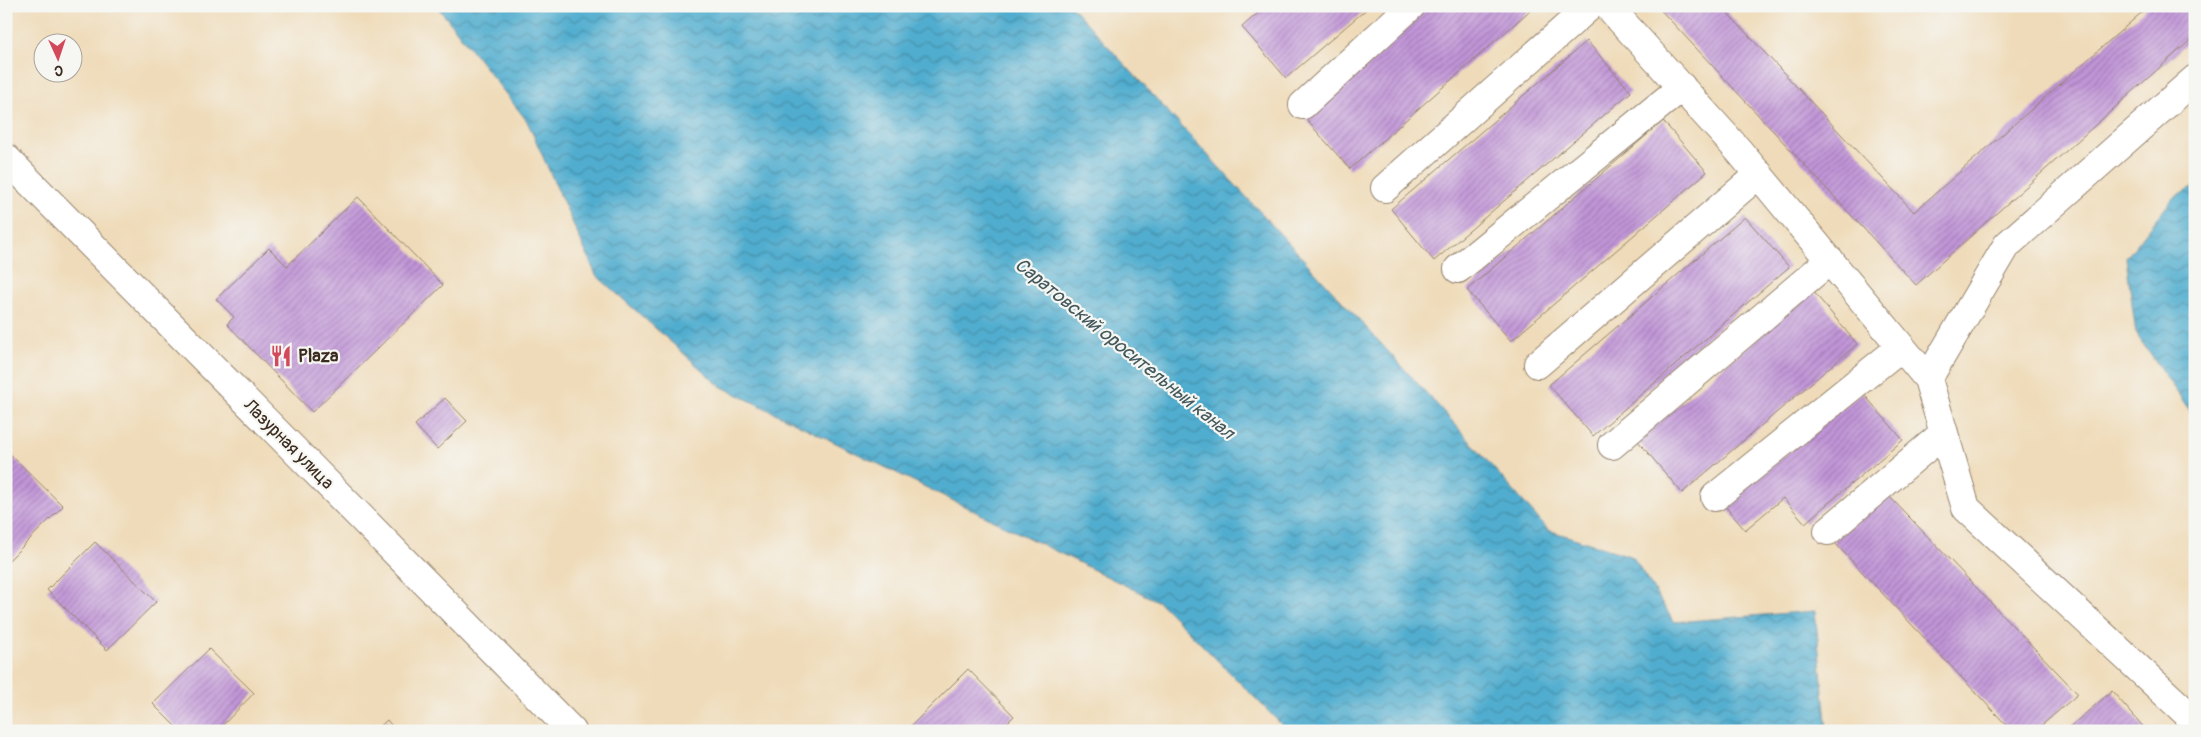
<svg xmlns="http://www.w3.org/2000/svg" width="2201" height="737" font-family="Pangolin,sans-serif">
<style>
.water{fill:url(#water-waves);stroke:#466c76}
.building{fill:url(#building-hatch)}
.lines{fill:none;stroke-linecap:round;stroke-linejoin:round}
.minor-casing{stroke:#95826c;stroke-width:30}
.minor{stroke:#fff;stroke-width:28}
.labels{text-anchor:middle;stroke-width:4.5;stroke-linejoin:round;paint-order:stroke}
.poi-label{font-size:18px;font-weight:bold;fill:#3b2a1e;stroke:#f6f6f2;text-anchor:start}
.street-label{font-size:18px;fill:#3b2a1e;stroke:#f6f6f2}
.water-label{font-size:19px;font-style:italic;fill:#43585c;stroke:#f6f6f2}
</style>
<defs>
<pattern id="water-waves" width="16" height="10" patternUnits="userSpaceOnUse" patternTransform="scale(1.25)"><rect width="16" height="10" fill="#51adcf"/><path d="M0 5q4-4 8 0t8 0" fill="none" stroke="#448da7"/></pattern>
<pattern id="building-hatch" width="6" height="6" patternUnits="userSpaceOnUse" patternTransform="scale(1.25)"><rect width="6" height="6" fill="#c195d8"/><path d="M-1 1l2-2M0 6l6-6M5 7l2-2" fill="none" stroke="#9e7aaf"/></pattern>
</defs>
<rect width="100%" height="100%" fill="#f6f6f2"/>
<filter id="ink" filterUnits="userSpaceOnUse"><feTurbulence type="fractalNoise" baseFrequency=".02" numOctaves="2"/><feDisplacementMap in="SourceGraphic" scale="10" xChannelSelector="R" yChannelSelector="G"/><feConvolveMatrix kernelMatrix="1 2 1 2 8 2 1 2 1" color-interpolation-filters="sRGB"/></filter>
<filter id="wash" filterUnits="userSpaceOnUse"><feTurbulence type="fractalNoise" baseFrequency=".0096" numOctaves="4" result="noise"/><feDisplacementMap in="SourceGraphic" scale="20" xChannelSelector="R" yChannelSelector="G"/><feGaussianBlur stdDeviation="1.12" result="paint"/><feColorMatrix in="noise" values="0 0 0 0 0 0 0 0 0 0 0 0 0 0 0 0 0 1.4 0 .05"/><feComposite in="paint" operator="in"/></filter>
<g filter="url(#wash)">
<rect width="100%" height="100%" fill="#efdbb9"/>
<path class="water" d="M437,6H1071L1453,422L1548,530L1633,557L1674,622L1815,611L1827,731H1288L1159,602L720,386L596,275L527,121Z
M2195,186V418L2136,334L2126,258L2174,197Z"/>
<g id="blocks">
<path class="building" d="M1266,6H1370L1286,78L1242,27Z
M1429,6H1535L1350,169L1303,116Z
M1657,6H1721L1914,212L2149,6H2195V36L1916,285Z
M1587,41L1631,92L1434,261L1391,209Z
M1663,121L1707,172L1511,341L1467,290Z
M358,197L443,285L312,412L227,324L234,317L216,299L269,248L287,266Z
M1745,217L1789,267L1593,436L1549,385Z
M1813,291L1857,344L1682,493L1637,440Z
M1862,392L1903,440L1805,523L1783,498L1745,530L1724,505Z
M445,398L467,421L437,449L415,425Z
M8,452L63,506L9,560L6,557V454Z
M1888,495L2078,694L2035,731H2012L1833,541Z
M95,542L156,602L107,650L47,590Z
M209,649L254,693L217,731H180L153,704Z
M968,669L1014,716L999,731H906Z
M2112,691L2147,731H2065Z
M387,720L396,731H375Z"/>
</g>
</g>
<g filter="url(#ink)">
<use href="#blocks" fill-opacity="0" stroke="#95826c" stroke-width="1"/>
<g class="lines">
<g class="minor-casing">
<path id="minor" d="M1608,6L1739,151L1928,379L1966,508L2195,721
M1303,105L1411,6
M6,158L572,731
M1385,188L1590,6
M1458,269L1682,87
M1538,364L1759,174
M1928,379L2007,245L2195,79
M1612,445L1830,260
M1715,497L1901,347
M1828,531L1944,433"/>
</g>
<use href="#minor" class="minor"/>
</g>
</g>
<defs>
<g id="restaurant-bare" transform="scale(1.725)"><path d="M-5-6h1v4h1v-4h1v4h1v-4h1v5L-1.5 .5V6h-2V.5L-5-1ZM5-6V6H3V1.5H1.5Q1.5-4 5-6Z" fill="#d1495b" stroke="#f6f6f2" stroke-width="2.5" paint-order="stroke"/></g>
</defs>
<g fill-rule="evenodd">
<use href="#restaurant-bare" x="281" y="356"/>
</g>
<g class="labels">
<g class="poi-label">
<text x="298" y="362">Plaza</text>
</g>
<g class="street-label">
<text transform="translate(289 444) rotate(45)" y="6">Лазурная улица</text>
</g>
<g class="water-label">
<text transform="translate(1125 348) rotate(39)" y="7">Саратовский оросительный канал</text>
</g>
</g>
<rect width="2201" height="737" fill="none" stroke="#f6f6f2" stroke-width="25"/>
<g transform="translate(58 58) rotate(177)"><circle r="24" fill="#f6f6f2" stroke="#aba49d"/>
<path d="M0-4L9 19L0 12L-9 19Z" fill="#d1495b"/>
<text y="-8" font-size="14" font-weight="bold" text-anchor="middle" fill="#3b2a1e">С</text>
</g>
</svg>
